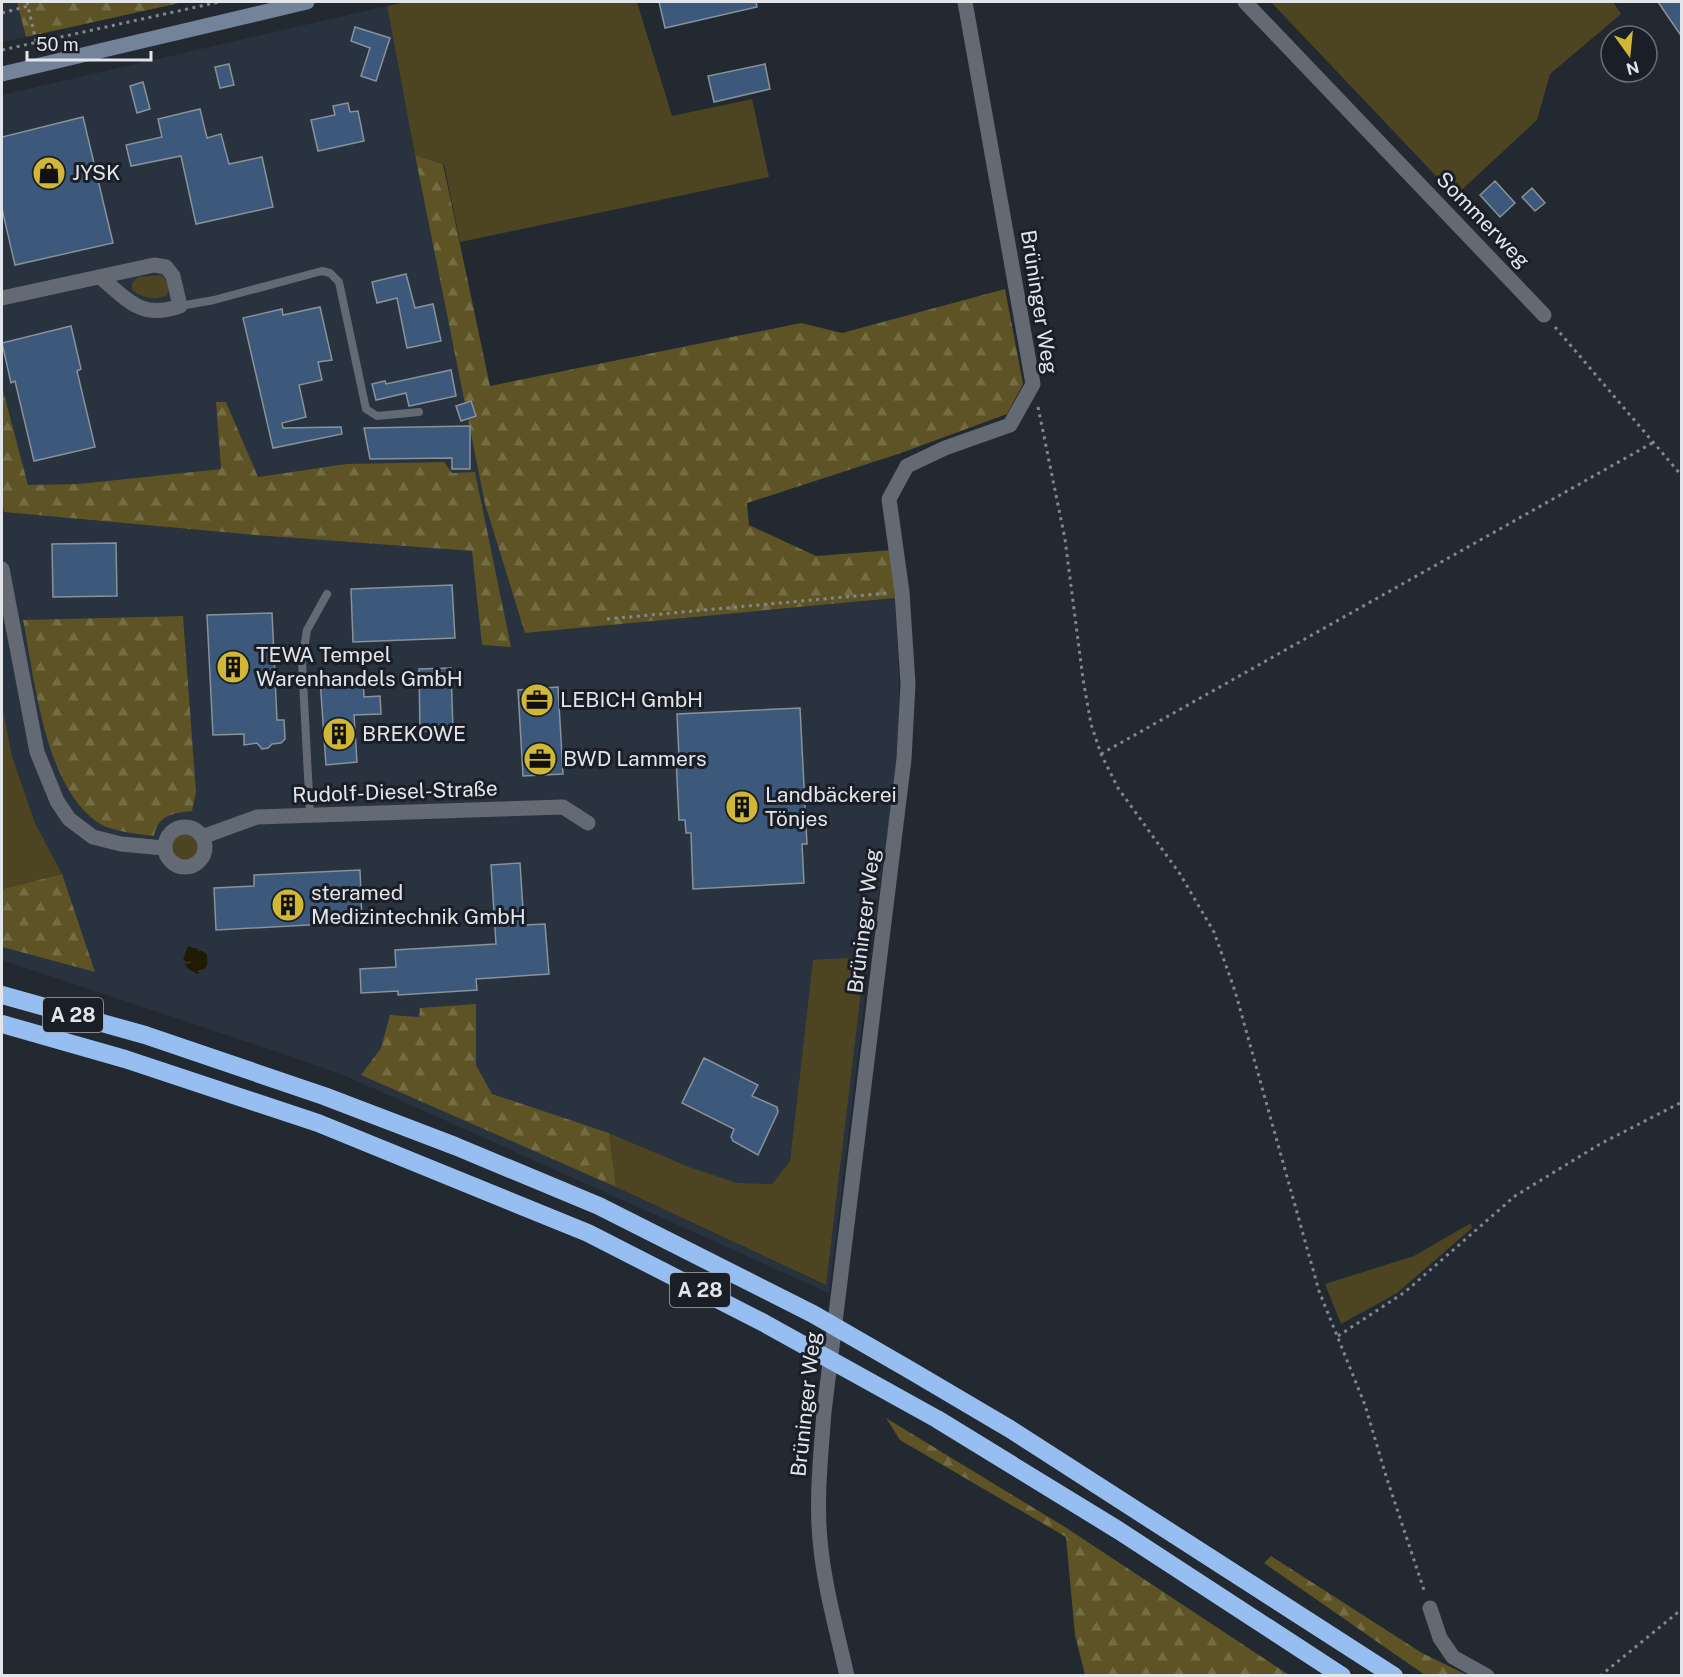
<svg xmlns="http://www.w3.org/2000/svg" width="1683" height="1677" font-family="'Public Sans',sans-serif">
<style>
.built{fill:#293340;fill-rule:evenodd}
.green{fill:#4d4521}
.forest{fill:url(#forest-firs)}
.water{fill:url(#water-ripples)}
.building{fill:#3c587b;stroke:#89919a;stroke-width:1.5}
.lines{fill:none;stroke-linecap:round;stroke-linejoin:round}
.path{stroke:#82878e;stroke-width:3;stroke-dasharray:3 4.5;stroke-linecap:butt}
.lane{stroke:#636a74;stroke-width:8}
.street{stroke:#636a74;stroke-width:15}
.secondary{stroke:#738399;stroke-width:15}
.highway{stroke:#97bef0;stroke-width:18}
.labels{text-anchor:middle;stroke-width:6;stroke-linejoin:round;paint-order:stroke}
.shield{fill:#1a1f27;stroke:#a6aab0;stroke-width:1.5}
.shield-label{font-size:20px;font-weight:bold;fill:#e2e6eb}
.poi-label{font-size:21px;fill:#e2e6eb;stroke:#1a1f27;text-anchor:start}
.street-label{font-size:21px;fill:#e2e6eb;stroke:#1a1f27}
</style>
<defs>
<pattern id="forest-firs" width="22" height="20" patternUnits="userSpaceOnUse" patternTransform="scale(1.5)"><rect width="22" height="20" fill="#5d5324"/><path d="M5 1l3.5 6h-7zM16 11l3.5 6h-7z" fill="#746c44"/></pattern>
<pattern id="water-ripples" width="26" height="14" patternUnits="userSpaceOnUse" patternTransform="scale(1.5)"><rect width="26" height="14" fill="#1f1a02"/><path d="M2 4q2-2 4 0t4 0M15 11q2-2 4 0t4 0" fill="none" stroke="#3f3b27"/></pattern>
</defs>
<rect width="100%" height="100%" fill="#232931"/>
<path class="built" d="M2,2H17L26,37L2,42Z
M387,6L415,155L485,504L525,633L895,598L899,683L898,758L870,956L829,1293L353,1079L287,1055L2,960V947L94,972L62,874L35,823L12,756L2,704V502L4,512L255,535L473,551L482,645L510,647L475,472L452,473L444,462L346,464L258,477L226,402H217L221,469L78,484L27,485L2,387V95ZM183,616L187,682L175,812L162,818L157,824L154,835L23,620ZM813,960L825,1285L616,1187L362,1075L381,1048L420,1017L476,1004V1065L492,1095L609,1133L689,1167L737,1183L772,1184L790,1161Z"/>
<path class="green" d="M406,2H637L672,116L752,99L769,177L460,242L444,164L415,155L387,6Z
M1271,2H1613L1621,14L1550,74L1537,120L1455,196Z
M161,275C167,281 170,286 167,295C155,301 143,298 132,290V283L138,277Z
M2,704L12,756L35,823L62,874L2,889Z
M172 847a13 13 0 1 1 26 0a13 13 0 1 1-26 0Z
M865,957L826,1285L616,1187L609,1133L689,1167L737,1183L772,1184L790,1161L813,960Z
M1471,1223L1472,1228L1397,1293L1341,1324L1325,1284L1414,1256Z"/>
<path class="forest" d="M17,2H184L26,37Z
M415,155L443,164L490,386L801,323L842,333L1005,289L1023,384L1007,414L901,453L747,503L749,525L816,556L893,550L895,598L525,633L485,504Z
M2,387L28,485L78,484L221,469L216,402H226L258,477L346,464L444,462L452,473L475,472L511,647L482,645L472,551L255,535L4,512L2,502Z
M183,616L196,792L192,811C173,813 158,815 154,836C138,834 109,831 97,822C44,784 35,680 23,620Z
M62,874L95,972L2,947V889Z
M476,1004V1065L492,1094L609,1133L616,1187L361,1075L381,1048L390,1015L419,1017L420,1008Z
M886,1418L1065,1527L1289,1675H1085L1075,1635L1066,1537L900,1440Z
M1271,1556L1422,1653L1467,1675H1425L1264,1563Z"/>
<path class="water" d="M188,946L206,952C209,964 208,968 197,974L187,968L183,960Z"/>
<path class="building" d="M659,2H756L757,7L665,28Z
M1658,2H1682V37Z
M355,27L390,38L376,81L361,76L370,48L351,41Z
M229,64L234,85L220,88L215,67Z
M765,64L770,89L714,102L708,76Z
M143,82L150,109L137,113L130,86Z
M348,103L350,112L358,111L364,141L318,151L311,120L335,115L333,106Z
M200,109L207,138L221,134L229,164L262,157L273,207L196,224L181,156L131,166L126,145L162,137L158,119Z
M83,117L113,243L15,265L2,209V137Z
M1495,181L1515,203L1500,217L1480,195Z
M1532,188L1545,203L1535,211L1522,197Z
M406,274L415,308L433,304L441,341L407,348L397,298L377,303L372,282Z
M320,307L332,360L318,362L322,380L299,385L306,417L282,423L283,428L341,427L342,434L273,448L243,318L282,309L283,315Z
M71,326L81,369L77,371L95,447L34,461L15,381L11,383L2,343Z
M451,370L456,396L409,406L406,393L376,400L372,384L385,381L386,384Z
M471,401L476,416L461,421L456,406Z
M470,426V469H452V458L370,459L364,428Z
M116,543L117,596L53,597L52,544Z
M452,585L455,638L353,642L351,589Z
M272,613L277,720H284L285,739L281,743L272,744L268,748L262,749L257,743L244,745V734L213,735L207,615Z
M451,668L453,731H420L419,669Z
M363,676L364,697L380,696L381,714L354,715L357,762L326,765L320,679Z
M558,687L563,774L523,776L518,690Z
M800,708L807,844H802L804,883L693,889L691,833H686L685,820H679L676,758H679L677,714Z
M520,863L524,925L545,924L549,974L476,979L477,990L398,995V991L361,993L360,969L396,967L395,950L496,944L491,865Z
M360,870L362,922L216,930L214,888L254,886V875Z
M704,1058L758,1085L752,1096L777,1107L778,1112L758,1155L733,1141L731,1137L734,1129L682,1103Z"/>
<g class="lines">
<path class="path" d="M27,2L38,50
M2,13L28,6
M2,50L219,2
M1555,327L1682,476
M1038,407L1065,539L1083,679L1091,724L1101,754L1118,788L1180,874L1214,932L1235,991L1319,1291L1365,1405L1386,1476L1425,1593
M607,619L888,593
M1101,754L1654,442
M1338,1336L1405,1292L1515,1196L1600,1144L1682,1102
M1600,1676L1682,1609"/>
<path class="lane" d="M180,306L214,300L322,271L330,273L339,282L366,409L377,416L419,412
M310,815L302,661L307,630L327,594"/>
<path class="street" d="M1245,2L1544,315
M2,298L154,265L166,267L173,276L180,306C141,320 128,300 100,277
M2,569L37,752L57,801L69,819L93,837L121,844L164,848
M165 847a20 20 0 1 1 40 0a20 20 0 1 1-40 0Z
M202,837L257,817L563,807L588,823
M1430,1608L1440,1638L1453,1657L1487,1676
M847,1676C837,1631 824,1586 820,1540C816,1497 821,1455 824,1412L904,759L908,684L902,592L889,499L907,466L945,448L1010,425L1033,384L965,2"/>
<path class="secondary" d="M2,74L307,2"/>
<path class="highway" d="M2,995L145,1035L324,1096L455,1146L599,1206L813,1314L910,1370L1010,1429L1394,1676
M2,1024L125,1059L318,1123L588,1233L764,1323L937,1419L1118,1530L1342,1676"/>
</g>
<defs>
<g id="shop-disc" transform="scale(1.725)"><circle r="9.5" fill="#d0b736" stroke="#1a1f27"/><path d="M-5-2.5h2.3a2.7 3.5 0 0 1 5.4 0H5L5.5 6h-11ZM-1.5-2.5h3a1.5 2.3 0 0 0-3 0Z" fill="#111"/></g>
<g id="building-disc" transform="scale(1.725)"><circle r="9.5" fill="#d0b736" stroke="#1a1f27"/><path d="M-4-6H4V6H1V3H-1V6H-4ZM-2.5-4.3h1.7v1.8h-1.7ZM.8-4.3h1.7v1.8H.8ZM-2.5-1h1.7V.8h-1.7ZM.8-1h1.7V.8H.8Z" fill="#111"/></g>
<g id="office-disc" transform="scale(1.725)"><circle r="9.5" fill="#d0b736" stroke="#1a1f27"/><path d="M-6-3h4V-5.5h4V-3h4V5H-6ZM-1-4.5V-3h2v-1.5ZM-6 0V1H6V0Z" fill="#111"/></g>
</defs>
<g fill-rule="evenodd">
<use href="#shop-disc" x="49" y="173"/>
<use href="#building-disc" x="233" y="667"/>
<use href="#office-disc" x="537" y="700"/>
<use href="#building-disc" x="339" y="734"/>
<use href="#office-disc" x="540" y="759"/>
<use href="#building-disc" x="742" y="807"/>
<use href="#building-disc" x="288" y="905"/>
</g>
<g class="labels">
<g class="shield">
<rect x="43" y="998" width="60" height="34" rx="4.5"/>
<rect x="670" y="1273" width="60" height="34" rx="4.5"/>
</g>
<g class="shield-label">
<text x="73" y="1022">A 28</text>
<text x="700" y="1297">A 28</text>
</g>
<g class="poi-label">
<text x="72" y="180">JYSK</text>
<text x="256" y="662">TEWA Tempel<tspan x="256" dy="24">Warenhandels GmbH</tspan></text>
<text x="560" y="707">LEBICH GmbH</text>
<text x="362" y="741">BREKOWE</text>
<text x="563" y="766">BWD Lammers</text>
<text x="765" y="802">Landbäckerei<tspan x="765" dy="24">Tönjes</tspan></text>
<text x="311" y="900">steramed<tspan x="311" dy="24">Medizintechnik GmbH</tspan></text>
</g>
<g class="street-label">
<text transform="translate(1483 220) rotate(46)" y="7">Sommerweg</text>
<text transform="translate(1039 302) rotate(81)" y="7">Brüninger Weg</text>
<text transform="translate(395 792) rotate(-2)" y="7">Rudolf-Diesel-Straße</text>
<text transform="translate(864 921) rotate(-83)" y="7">Brüninger Weg</text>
<text transform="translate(806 1404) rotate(-84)" y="7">Brüninger Weg</text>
</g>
</g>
<rect width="1683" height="1677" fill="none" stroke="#e2e6eb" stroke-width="6"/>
<g transform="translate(1629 54) rotate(165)"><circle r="28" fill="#1a1f27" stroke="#6a6f75" stroke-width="1.5"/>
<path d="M0-4.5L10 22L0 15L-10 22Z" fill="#d0b736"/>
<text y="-9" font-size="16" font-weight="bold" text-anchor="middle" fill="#e2e6eb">N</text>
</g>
<path d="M27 51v9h124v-9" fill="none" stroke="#e2e6eb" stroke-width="3"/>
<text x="36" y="51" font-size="18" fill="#e2e6eb" stroke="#1a1f27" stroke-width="4.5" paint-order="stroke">50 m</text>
</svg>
